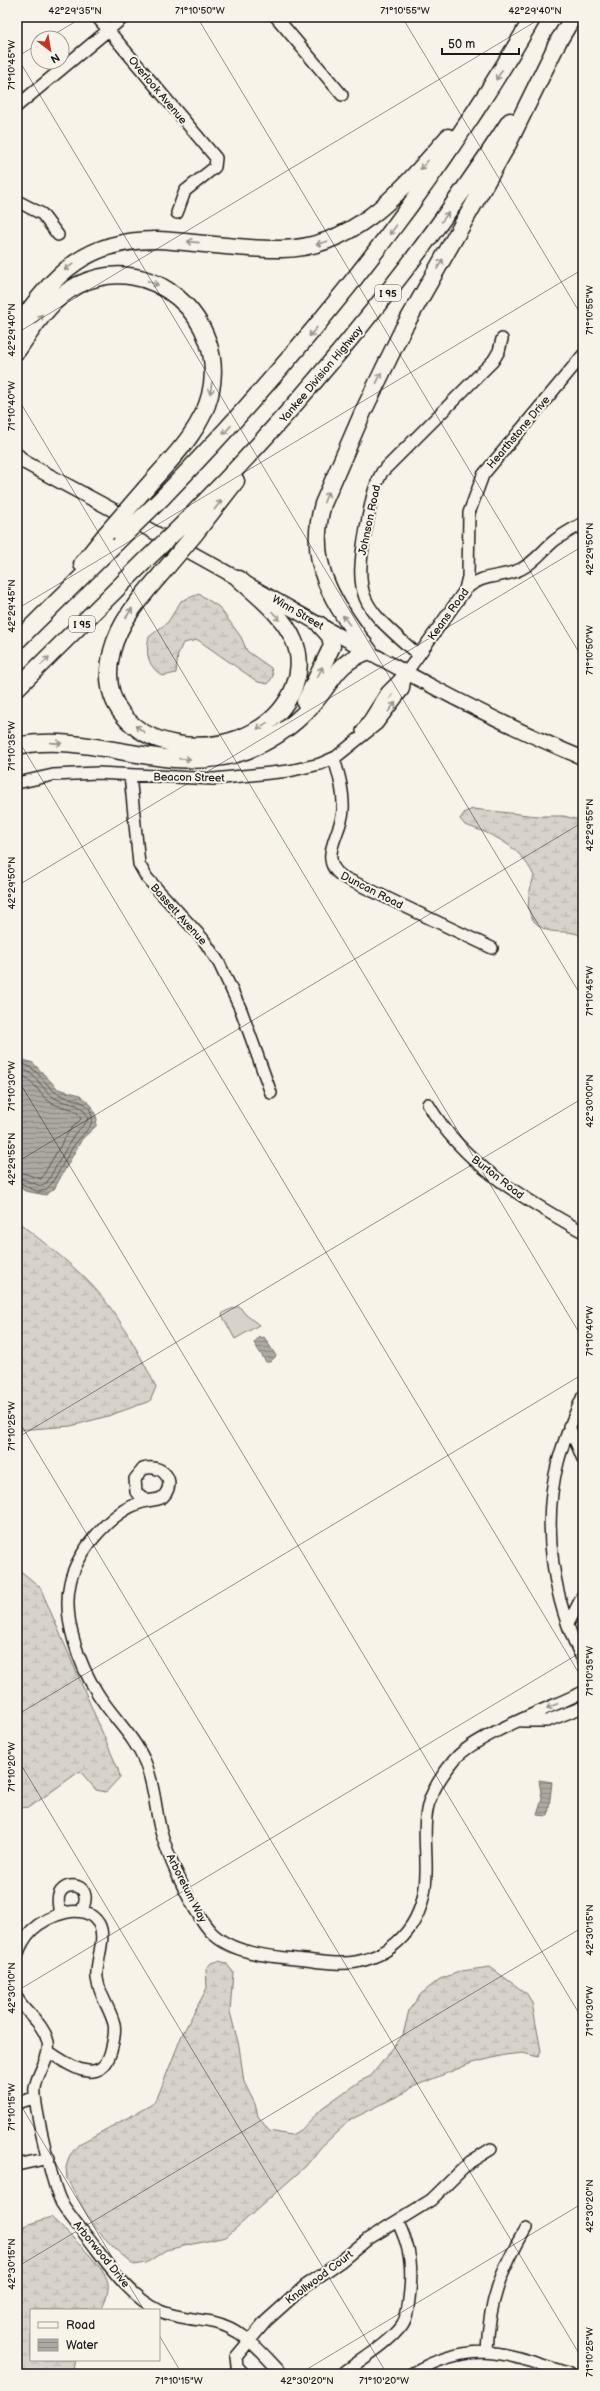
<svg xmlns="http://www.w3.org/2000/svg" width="600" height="2391" font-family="'Balsamiq Sans',sans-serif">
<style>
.wetland{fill:url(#wetland-marsh);stroke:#7a7874}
.green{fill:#d7d3cb;stroke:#7a7874}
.water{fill:url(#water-rules);stroke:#72716c}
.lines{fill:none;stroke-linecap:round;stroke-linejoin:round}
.shore{stroke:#565452;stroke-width:1}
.minor-casing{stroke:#1c1c1c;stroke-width:14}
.major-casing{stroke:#1c1c1c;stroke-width:16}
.highway-casing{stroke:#1c1c1c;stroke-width:19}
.minor{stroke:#f7f3e8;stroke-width:11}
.major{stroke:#f7f3e8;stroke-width:13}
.highway{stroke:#f7f3e8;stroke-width:16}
.highway-bridge-casing{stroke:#1c1c1c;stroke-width:19;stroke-linecap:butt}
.highway-bridge{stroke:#f7f3e8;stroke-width:16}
.oneway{stroke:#94928c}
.ticks{fill:none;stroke:#1c1c1c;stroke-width:1;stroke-opacity:0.45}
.labels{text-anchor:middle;stroke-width:4;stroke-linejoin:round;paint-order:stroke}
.shield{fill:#f7f3e8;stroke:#5e5c59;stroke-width:1}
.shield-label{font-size:10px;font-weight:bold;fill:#1c1c1c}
.street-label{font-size:11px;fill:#1c1c1c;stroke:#f7f3e8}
.neatline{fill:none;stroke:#1c1c1c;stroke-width:1.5}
.ticks-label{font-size:10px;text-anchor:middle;fill:#1c1c1c}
</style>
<defs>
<pattern id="wetland-marsh" width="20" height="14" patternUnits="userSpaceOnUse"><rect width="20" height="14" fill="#d7d3cb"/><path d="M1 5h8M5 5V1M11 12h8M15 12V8" fill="none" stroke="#b8b5ae"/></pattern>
<pattern id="water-rules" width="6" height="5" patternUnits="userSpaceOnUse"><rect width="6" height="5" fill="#aca9a2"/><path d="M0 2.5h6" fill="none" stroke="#8b8983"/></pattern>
</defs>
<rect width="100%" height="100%" fill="#f7f3e8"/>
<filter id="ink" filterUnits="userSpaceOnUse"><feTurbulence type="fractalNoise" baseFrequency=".025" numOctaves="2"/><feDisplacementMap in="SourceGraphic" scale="8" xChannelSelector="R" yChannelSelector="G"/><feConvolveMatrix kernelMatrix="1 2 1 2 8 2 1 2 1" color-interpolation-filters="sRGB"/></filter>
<g filter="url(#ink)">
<path class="wetland" d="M199,594L219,607L241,637L247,651L271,668L273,676L268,684L258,682L198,640L183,643L178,654L176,673L163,676C148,667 145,653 149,637L168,622L181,601Z
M473,809L537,816H564L583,821V937C571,929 559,934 547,930C521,920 528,895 534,876C520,846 495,835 465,825L460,819L465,812Z
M17,1221C46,1245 79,1268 103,1298C124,1324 141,1357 156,1387L150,1401L108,1416L71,1426L17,1430Z
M17,1568L40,1587L118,1769L120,1777L106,1792L96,1790L80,1771L30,1807L17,1808Z
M219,1961L226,1963L233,1972L230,2012L239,2046L244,2082L255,2104L258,2116L269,2131L291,2135L301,2130L322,2108L360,2081L371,2076L403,2035L409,2010L421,1994L440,1979L462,1971L490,1967L527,1994L532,2003L541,2051L538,2057L523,2053L505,2055L472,2063L410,2088L406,2092L350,2120L321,2147L306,2166L226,2237L166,2250L146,2263L134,2265L115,2249L94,2227L67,2179L66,2167L70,2155L79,2144L151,2105L158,2096L182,2035L207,1988L206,1969L211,1963Z
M51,2217C64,2230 105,2266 108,2283C109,2292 105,2303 101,2310H31V2360H75L72,2374H17V2234L26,2225Z"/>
<path class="green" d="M239,1306L245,1314L259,1325L235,1339L222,1315L224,1312Z"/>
<path class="water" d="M21,1059L33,1063L58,1089L80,1095L92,1106L97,1119L96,1126L82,1139L54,1189L46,1195L25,1191L17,1185V1060Z
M260,1336L261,1338L264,1337L276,1356L270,1362H266L254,1343Z
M539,1780L552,1782L548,1816L537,1815L542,1799Z"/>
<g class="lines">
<path class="shore" d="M17,1064C36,1062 43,1085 57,1093C70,1102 89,1097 92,1117C94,1127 78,1138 73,1147C67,1155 52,1187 45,1190C35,1195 25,1183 17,1182
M17,1069C34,1068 41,1089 53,1097C66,1106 84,1100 88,1120L74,1135L46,1184L41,1186L17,1177
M17,1075C31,1074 39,1095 50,1102C60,1109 76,1105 81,1119L69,1131L41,1179L17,1171"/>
<g class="minor-casing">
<path id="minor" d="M97,17L216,158L215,167L185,191L177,213
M276,17L342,95
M17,106L124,17
M17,201L42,214L58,235
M465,589L468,577L469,513L483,475L583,355
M418,655C365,607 352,603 366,528C370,509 372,490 382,472L493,361L499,351L502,339
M362,731L387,692L406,673L465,590C484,572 501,579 521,569C535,562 543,550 554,541C563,534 573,529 583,523
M334,759C339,775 344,792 343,810C342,833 316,859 343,877L492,948
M130,775L139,864L147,878L203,939L219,963L241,1010L271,1093
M17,783L53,775L97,773L214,779L289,771L320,764L336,757L377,724L403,690L406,673
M428,1104C463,1164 524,1199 583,1232
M583,1396C573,1418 564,1439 558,1462C541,1525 553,1602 583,1660
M569,1426L583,1459
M147,1501L136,1492L135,1479L143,1469C158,1464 176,1476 166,1493C161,1501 155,1499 147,1501C114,1507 76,1552 70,1583C62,1618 79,1665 98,1694C113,1718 134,1736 145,1762C154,1783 155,1806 160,1828C167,1855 192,1911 211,1932C233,1955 276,1957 306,1960C322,1962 340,1965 356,1962C401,1953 425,1918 426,1874C427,1851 422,1825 429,1802C434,1787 445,1771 455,1759C476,1735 552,1707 583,1692
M568,1624L583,1595
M522,1721H547L583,1707
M60,1914C59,1908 57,1901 59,1895C63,1883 83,1882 85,1896C86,1901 83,1907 82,1912
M17,1956C20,1946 25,1937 32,1930C48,1915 85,1900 99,1924C107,1939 95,1962 97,1978C99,1995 110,2008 114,2024C116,2033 113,2042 111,2051C101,2089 67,2064 48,2051
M17,1998C26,2013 44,2024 48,2042C51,2057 37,2073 35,2088C33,2103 53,2187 61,2202C69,2215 79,2227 88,2238C109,2265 129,2296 160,2311C176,2318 196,2319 213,2322C244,2329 261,2352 282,2374
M17,2103L34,2098
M17,2165L49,2158
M487,2351C489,2300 501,2271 526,2228
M244,2374L237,2366L236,2357L266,2321L305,2286L340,2262L368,2239L431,2200L470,2162L491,2149
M342,2374C361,2359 387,2345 402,2325C407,2318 408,2308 409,2299C413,2270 411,2247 397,2221
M411,2374C473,2338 506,2353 570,2374"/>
</g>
<g class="major-casing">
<path id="major" d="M17,458C91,499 167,538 240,580C353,643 464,709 583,758"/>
</g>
<g class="highway-casing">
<path id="highway" d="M555,47L573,17
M17,327C55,273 87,239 158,240C199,242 241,250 282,249C357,248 403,188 448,137
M17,351C34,327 50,299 78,285C150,249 229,319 210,395C201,432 169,461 145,489
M17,457L20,460
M162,498C304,351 431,194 533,17
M183,524C306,400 415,267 510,121
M194,535L236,481
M82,564L106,534
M162,573C142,596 120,620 112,651C85,758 249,777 291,694C299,678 302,658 294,641C284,616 258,596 239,579
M17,641L122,537
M17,688L146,560
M305,702L332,646L330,636L320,625
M17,746C90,731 164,775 236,754C265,746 293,727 313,704C334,680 336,663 369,651C335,605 305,565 323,504L363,412L403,329L508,144L560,38"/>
</g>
<use href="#minor" class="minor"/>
<use href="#major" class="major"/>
<use href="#highway" class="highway"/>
<g class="highway-bridge-casing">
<path id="highway-bridge" d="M106,534L145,489
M122,537L162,498
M146,560L183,524
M162,573L194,535"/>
</g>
<use href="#highway-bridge" class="highway-bridge"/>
</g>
<defs><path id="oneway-shaft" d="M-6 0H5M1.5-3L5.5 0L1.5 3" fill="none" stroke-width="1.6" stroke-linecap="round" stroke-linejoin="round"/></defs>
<g class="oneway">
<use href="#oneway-shaft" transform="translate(499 75) rotate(122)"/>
<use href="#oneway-shaft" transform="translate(424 165) rotate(131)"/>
<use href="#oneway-shaft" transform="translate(445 217) rotate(-54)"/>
<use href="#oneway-shaft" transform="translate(393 230) rotate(126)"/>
<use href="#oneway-shaft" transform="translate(193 242) rotate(-174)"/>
<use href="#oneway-shaft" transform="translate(322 243) rotate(164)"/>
<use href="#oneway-shaft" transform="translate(440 264) rotate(-59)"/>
<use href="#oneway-shaft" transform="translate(69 267) rotate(144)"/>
<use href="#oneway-shaft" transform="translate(153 283) rotate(23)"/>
<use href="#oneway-shaft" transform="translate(39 319) rotate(-53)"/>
<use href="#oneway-shaft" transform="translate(313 332) rotate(130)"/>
<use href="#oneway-shaft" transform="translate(379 378) rotate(-65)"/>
<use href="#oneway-shaft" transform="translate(211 388) rotate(99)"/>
<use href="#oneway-shaft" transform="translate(227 430) rotate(133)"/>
<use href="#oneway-shaft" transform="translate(326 497) rotate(-68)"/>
<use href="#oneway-shaft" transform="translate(218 505) rotate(-52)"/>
<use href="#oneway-shaft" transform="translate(129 613) rotate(-57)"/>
<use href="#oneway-shaft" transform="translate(276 616) rotate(48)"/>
<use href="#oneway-shaft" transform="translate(346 620) rotate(-126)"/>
<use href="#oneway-shaft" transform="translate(45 661) rotate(-45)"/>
<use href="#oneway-shaft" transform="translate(320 672) rotate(-64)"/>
<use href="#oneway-shaft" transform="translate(392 707) rotate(-52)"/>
<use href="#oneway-shaft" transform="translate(262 726) rotate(146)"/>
<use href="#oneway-shaft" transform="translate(140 729) rotate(-143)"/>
<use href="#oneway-shaft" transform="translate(56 743) rotate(4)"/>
<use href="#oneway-shaft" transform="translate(185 759) rotate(4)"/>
<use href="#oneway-shaft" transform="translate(552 1706) rotate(157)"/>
</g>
</g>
<path class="ticks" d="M197,17L583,659M402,17L583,318M48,38L83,17M17,57L583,999M17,57L38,44M17,333L543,17M17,397L583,1339M17,609L583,269M17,738L583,1680M17,886L583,546M17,1078L583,2020M17,1162L583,822M17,1418L583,2360M17,1438L583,1098M17,1715L583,1374M17,1758L387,2374M17,1991L583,1651M17,2099L144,2310M17,2267L583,1927M159,2335L182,2374M299,2374L583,2203"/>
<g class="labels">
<g class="shield">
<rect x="375" y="285" width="26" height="16" rx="3"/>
<rect x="69" y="616" width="26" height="16" rx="3"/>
</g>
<g class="shield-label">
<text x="388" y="297">I 95</text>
<text x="82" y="628">I 95</text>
</g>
<g class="street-label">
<text transform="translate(158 90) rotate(50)" y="4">Overlook Avenue</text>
<text transform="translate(321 374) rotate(-50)" y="4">Yankee Division Highway</text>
<text transform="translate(518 432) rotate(-50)" y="4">Hearthstone Drive</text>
<text transform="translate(369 520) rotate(-78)" y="4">Johnson Road</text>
<text transform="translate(298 612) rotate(30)" y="4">Winn Street</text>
<text transform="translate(448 614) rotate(-54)" y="4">Keans Road</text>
<text transform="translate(189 777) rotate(1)" y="4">Beacon Street</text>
<text transform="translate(372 890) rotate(27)" y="4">Duncan Road</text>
<text transform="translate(179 914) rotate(48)" y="4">Bassett Avenue</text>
<text transform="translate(498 1177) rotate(38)" y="4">Burton Road</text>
<text transform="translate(187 1888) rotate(63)" y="4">Arboretum Way</text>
<text transform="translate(102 2254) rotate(51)" y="4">Arborwood Drive</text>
<text transform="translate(319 2277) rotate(-37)" y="4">Knollwood Court</text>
</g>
</g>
<rect width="600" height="2391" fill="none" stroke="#f7f3e8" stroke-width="44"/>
<rect x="30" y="2309" width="130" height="52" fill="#f7f3e8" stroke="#9f9d96"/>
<rect x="38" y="2322" width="20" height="6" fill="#f7f3e8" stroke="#9f9d96"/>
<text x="66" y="2329" font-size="12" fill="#1c1c1c">Road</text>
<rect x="38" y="2339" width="20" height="12" fill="url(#water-rules)" stroke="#9f9d96"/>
<text x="66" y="2349" font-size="12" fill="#1c1c1c">Water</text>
<g transform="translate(50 50) rotate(149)"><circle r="19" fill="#f7f3e8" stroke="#9f9d96"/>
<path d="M0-3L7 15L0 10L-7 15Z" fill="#c8321e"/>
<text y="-6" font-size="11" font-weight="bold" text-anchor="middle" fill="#1c1c1c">N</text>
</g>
<path d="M442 48v6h77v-6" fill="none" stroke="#1c1c1c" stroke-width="2"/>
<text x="448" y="48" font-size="12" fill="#1c1c1c" stroke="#f7f3e8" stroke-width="3" paint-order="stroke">50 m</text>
<rect x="22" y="22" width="556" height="2347" class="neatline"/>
<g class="ticks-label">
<text x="75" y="14">42°29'35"N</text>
<text x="200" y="14">71°10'50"W</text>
<text x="405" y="14">71°10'55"W</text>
<text x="535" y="14">42°29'40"N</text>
<text transform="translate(11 65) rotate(-90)" y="4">71°10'45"W</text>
<text transform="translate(589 310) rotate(-90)" y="4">71°10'55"W</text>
<text transform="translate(11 330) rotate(-90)" y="4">42°29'40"N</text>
<text transform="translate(11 406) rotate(-90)" y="4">71°10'40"W</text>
<text transform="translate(589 549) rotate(-90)" y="4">42°29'50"N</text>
<text transform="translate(11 606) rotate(-90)" y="4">42°29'45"N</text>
<text transform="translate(589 650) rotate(-90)" y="4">71°10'50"W</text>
<text transform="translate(11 746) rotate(-90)" y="4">71°10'35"W</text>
<text transform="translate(589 825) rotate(-90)" y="4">42°29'55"N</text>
<text transform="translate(11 883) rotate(-90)" y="4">42°29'50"N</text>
<text transform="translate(589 991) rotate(-90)" y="4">71°10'45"W</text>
<text transform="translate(11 1086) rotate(-90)" y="4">71°10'30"W</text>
<text transform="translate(589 1101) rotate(-90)" y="4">42°30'00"N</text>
<text transform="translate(11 1159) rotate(-90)" y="4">42°29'55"N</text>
<text transform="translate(589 1331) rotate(-90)" y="4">71°10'40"W</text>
<text transform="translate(11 1426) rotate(-90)" y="4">71°10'25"W</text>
<text transform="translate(589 1671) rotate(-90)" y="4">71°10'35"W</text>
<text transform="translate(11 1767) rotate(-90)" y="4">71°10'20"W</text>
<text transform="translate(589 1930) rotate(-90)" y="4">42°30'15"N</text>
<text transform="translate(11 1988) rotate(-90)" y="4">42°30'10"N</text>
<text transform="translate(589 2011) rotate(-90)" y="4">71°10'30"W</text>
<text transform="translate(11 2107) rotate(-90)" y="4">71°10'15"W</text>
<text transform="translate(589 2206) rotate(-90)" y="4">42°30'20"N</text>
<text transform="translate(11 2264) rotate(-90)" y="4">42°30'15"N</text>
<text transform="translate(589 2352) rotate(-90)" y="4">71°10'25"W</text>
<text x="179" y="2384">71°10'15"W</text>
<text x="307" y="2384">42°30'20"N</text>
<text x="384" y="2384">71°10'20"W</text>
</g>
</svg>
